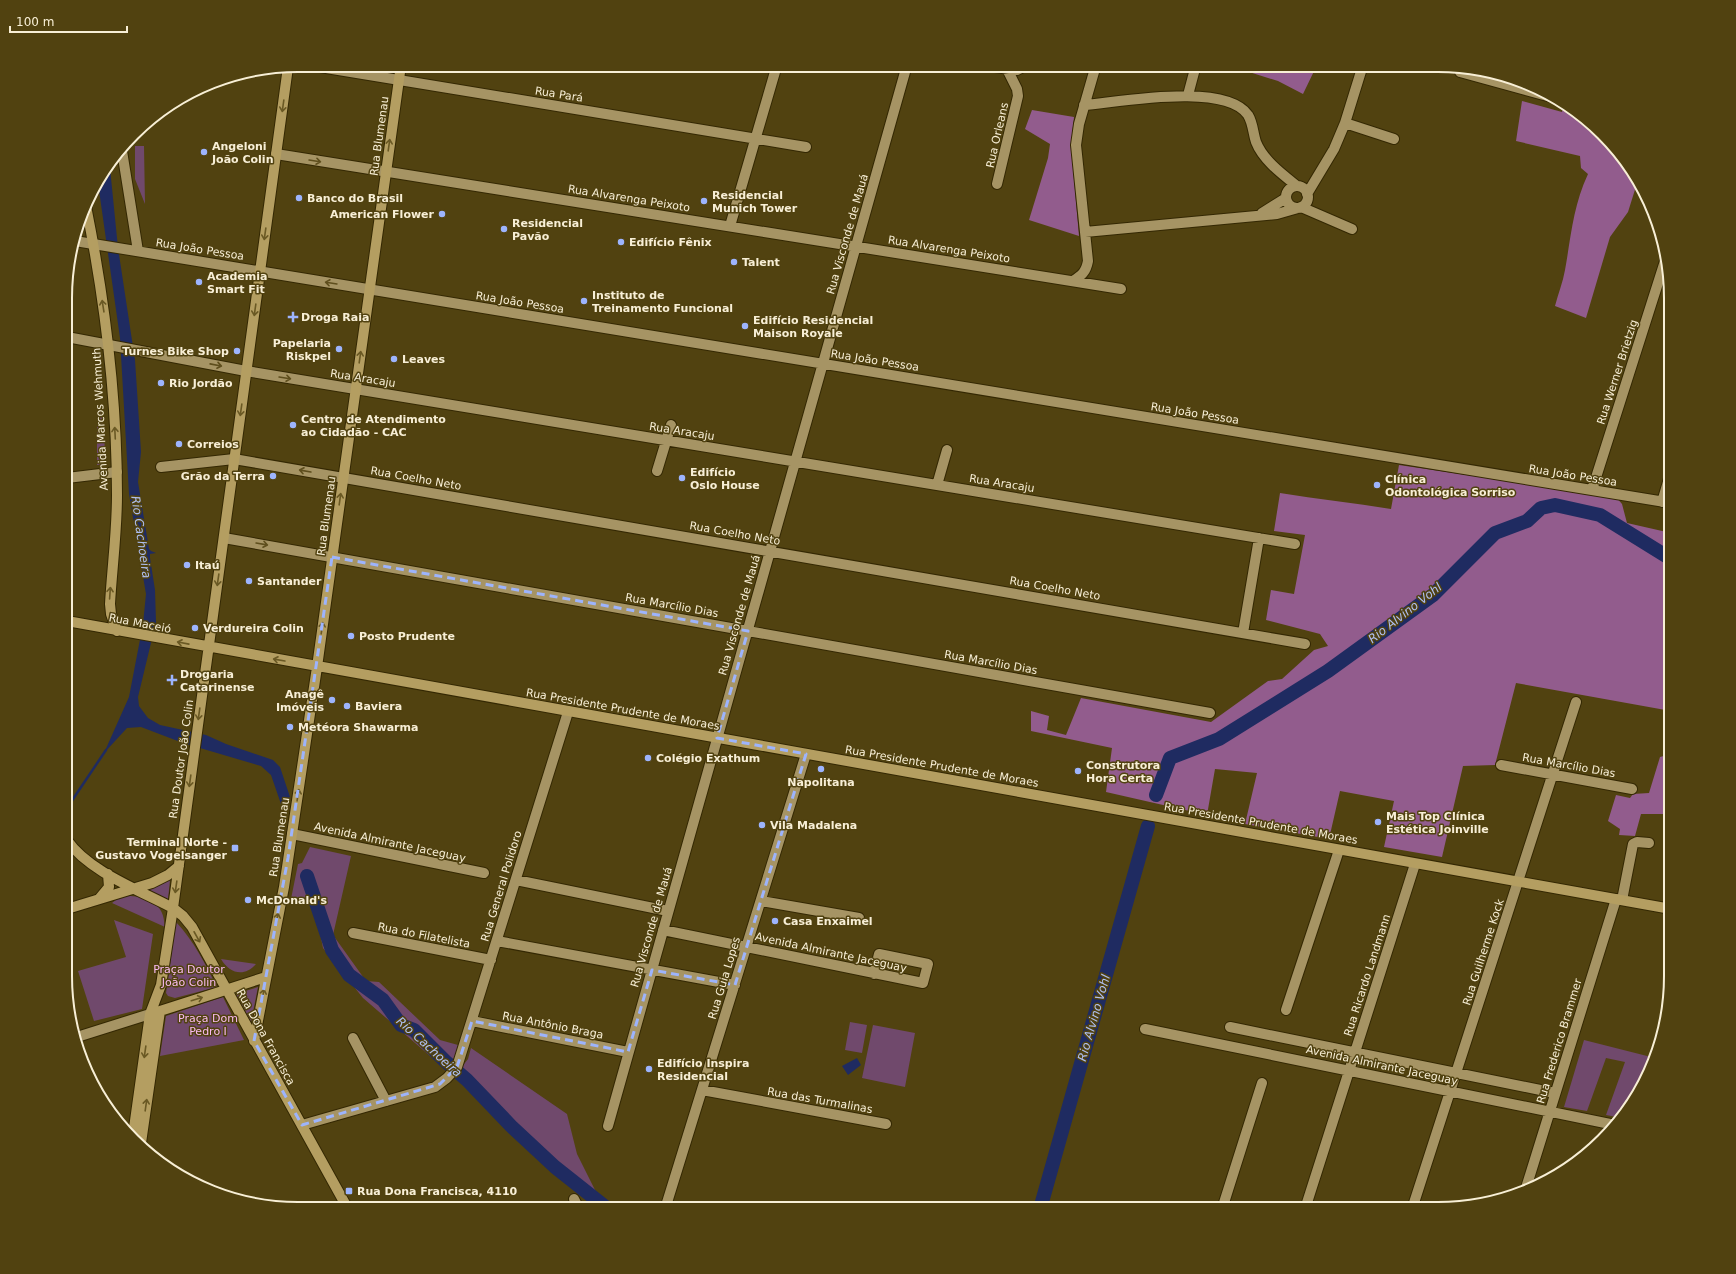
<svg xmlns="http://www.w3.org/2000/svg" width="1736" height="1274" font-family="'DejaVu Sans',sans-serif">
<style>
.green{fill:#70496c}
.forest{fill:#925c8d}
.water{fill:#1f2b61}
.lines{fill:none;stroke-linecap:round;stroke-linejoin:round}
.stream{stroke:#1f2b61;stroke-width:2.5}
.river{stroke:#1f2b61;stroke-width:14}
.minor-casing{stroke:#342803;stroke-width:12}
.major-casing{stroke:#342803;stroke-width:12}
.minor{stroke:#a69464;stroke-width:10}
.major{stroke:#b49e61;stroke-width:10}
.oneway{stroke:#6a5924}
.oneway2{stroke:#5e4e1d}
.marked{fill:none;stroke:#9db4fd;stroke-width:3;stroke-dasharray:8 5;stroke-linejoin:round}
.poi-dot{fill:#9db4fd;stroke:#514210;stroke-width:1.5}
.labels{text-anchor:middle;stroke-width:3;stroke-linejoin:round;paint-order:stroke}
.street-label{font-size:11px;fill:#f8efd6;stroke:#514210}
.poi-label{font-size:11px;font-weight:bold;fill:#f8efd6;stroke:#514210;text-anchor:start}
.park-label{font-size:11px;fill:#fabbf2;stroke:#514210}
.water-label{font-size:12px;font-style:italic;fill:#afc0f4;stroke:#514210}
.rim{fill:none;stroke:#f8efd6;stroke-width:2}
</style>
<rect width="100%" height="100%" fill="#514210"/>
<path class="green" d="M135,146H144L145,204L135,179Z
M97,409H102L106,464L97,465Z
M310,847L351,856L333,935L366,981L379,982L440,1040L458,1045L456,1056L444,1068L363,998L323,948L317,918L312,903L291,899L298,864L302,863Z
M170,880L168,900L145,889Z
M121,896C134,895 154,898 161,911C164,916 164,922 165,927L112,903Z
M114,920L153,934L142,1009L94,1021L78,971L126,957Z
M176,922C194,941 205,964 217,987L175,998L168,996L166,993Z
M221,959L256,964C244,978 229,973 221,959Z
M258,987L251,1022L236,994Z
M223,997L244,1040L160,1056L166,1016Z
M850,1022L867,1025L862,1053L845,1050Z
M873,1025L915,1033L905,1087L862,1078Z
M1584,1040L1655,1058L1653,1065L1622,1118L1606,1115L1625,1062L1606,1058L1587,1111L1564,1107Z
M471,1048L567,1114L577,1154L599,1198L575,1176L569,1174L567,1169L542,1153L524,1130L518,1128L513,1121H507L497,1116L492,1103L481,1092L480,1088L465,1076L461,1068L468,1059Z"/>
<path class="forest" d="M1247,65H1317L1303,94L1278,81L1246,71Z
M1522,101L1562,112L1564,104L1580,113L1623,156L1638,180L1628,212L1610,237L1586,318L1555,306C1558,294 1563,282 1565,270C1571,237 1573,206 1588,174L1581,168L1580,156L1516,141Z
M1032,110L1074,117L1071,145L1079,236L1029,220L1048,158L1050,144L1025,129Z
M1399,465L1616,497L1622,504L1627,523L1671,533V711L1516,683L1495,765L1463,766L1442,857L1384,847L1394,801L1340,791L1329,839L1245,824L1257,773L1215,769L1207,815L1106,792L1112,748L1031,731V711L1049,716L1047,730L1066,735L1081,698L1211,722L1268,681L1282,679L1314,650L1328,646L1320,634L1266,620L1271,590L1294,594L1305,535L1274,531L1280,493C1317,499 1354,503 1391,509Z
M1671,754V814H1641L1635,836L1619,835L1620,829L1608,821L1616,795L1630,798L1633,794L1649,793L1660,757Z"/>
<path class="water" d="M110,168L118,248L135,360L141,452L138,482L149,549L151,551L156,553L150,554V558L155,590L156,622L138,697L139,706L148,718L160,725L206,735L226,744L273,760L280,767L290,797L281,804L271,775L261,766L183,743L141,727L127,728L104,753L129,697L143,624L146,594L129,494L120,338L98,183Z
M857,1058L861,1065L848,1075L842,1066Z"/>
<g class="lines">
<path class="stream" d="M67,808L106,750"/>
<path class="river" d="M1156,795L1170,758L1219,739L1328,671L1433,595L1495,533L1527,521L1541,508L1555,505L1600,515L1671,559
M307,876L332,950L349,975L383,1000L401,1025L414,1030L445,1061L467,1080L511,1126L555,1167L608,1209
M1040,1209L1148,826"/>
<g class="minor-casing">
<path id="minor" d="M308,65L806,147
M981,65L1017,70L1027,65
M1462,67L1460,72L1551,97
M1188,95L1196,65
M1084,105C1120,102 1225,82 1248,115C1253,123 1253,133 1256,142C1263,160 1282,174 1297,186
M1345,123L1394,139
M122,151L138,251
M276,154L1121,289
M997,184L1018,96L1017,89L1007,69
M1286 197a11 11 0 1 1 22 0a11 11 0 1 1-22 0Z
M1307,194L1334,149L1345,123L1363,65
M1301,207L1352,229
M1262,213L1286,198
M730,226L777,65
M1085,232L1277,214L1298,208
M75,241L1671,503
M1073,281C1082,275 1086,272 1088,261L1076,145L1079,124L1096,65
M67,337L246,371L1295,544
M161,467L234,459L1305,644
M657,471L671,425
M67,478L117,472
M937,485L947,450
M1592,490L1665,261
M1662,502L1671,472
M224,538L1210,713
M1243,633L1259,538
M1501,765L1632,789
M292,834L484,873
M516,880L668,911
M1622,900L1633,844L1637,842L1649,843
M761,901L859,918
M663,930L923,983L928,964L879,954L874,974
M353,933L491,960
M497,941L735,985
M1286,1010L1339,850
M472,1021L628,1052
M1230,1027L1555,1093
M1145,1029L1615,1125
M77,1037L150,1014
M353,1038L386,1101
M702,1090L886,1124
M302,1125L435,1087L447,1078L457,1067L568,712
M608,1126L907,65
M1525,1191L1616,899
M574,1199L579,1209
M665,1209L806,754
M1222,1209L1262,1083
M1305,1209L1415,864
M1412,1209L1576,702"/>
</g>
<g class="major-casing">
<path id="major" d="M86,206C105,301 117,398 117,495C117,532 112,568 110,604L111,614L117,631
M67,621L1671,909
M67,840C88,871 139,890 173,908L183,916L192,927L348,1209
M99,899L109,887L108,874
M67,909L152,883L168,875L179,866
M254,1041L284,887L292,834L317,667L401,65
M133,1135L150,1014L161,985L173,908L288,67
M141,1143L160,1011L266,977"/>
</g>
<use href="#minor" class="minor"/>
<use href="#major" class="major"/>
</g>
<defs><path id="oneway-shaft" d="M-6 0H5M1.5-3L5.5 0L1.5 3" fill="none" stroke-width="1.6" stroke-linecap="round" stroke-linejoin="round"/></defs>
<g class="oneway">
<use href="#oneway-shaft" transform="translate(283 106) rotate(98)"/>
<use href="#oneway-shaft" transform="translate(389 145) rotate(-82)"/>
<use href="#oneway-shaft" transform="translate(265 234) rotate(98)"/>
<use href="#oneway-shaft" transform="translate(103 306) rotate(-99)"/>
<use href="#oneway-shaft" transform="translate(255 310) rotate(98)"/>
<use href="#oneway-shaft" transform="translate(360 357) rotate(-82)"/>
<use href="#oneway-shaft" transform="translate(241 410) rotate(98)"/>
<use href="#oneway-shaft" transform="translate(115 433) rotate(-93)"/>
<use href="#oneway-shaft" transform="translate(340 499) rotate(-82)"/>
<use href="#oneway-shaft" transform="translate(218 580) rotate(98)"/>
<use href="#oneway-shaft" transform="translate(110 593) rotate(-86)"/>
<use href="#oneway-shaft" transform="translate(322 628) rotate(-82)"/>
<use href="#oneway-shaft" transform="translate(183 643) rotate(-169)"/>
<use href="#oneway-shaft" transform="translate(279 660) rotate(-170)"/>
<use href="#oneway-shaft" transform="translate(199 714) rotate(98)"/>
<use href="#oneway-shaft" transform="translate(190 781) rotate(98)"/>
<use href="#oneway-shaft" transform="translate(298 795) rotate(-81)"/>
<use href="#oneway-shaft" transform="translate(176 887) rotate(98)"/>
<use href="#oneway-shaft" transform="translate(277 919) rotate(-79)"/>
<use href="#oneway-shaft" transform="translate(197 937) rotate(61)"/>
<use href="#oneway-shaft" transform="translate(263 995) rotate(-79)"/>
<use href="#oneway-shaft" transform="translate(197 999) rotate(-17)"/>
<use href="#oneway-shaft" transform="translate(145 1052) rotate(98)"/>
<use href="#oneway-shaft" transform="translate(146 1105) rotate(-82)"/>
</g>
<g class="oneway2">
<use href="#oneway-shaft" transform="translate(315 161) rotate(9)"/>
<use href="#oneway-shaft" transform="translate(331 283) rotate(-171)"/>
<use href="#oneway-shaft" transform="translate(216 365) rotate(11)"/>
<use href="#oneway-shaft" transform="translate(285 378) rotate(9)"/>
<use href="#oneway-shaft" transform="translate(305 471) rotate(-170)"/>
<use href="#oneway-shaft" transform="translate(262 544) rotate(10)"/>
</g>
<path class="marked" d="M332,557L748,631L717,738L806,754L735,985L652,970L628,1052L472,1021L457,1067L440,1084L302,1125L254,1041L288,858Z"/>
<g class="poi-dot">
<circle cx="204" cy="152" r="4"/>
<circle cx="299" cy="198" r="4"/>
<circle cx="704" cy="201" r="4"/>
<circle cx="442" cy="214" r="4"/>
<circle cx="504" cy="229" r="4"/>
<circle cx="621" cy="242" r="4"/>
<circle cx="734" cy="262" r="4"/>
<circle cx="199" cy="282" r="4"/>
<circle cx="584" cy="301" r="4"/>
<path d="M291 311h4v4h4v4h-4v4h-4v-4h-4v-4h4z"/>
<circle cx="745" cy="326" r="4"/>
<circle cx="339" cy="349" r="4"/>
<circle cx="237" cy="351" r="4"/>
<circle cx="394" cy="359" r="4"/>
<circle cx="161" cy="383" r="4"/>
<circle cx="293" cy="425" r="4"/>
<circle cx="179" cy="444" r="4"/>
<circle cx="273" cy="476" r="4"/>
<circle cx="682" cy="478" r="4"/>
<circle cx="1377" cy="485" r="4"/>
<circle cx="187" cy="565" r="4"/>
<circle cx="249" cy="581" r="4"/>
<circle cx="195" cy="628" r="4"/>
<circle cx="351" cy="636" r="4"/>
<path d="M170 674h4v4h4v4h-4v4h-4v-4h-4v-4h4z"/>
<circle cx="332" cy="700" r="4"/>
<circle cx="347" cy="706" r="4"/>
<circle cx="290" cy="727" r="4"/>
<circle cx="648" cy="758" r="4"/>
<circle cx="821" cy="769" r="4"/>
<circle cx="1078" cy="771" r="4"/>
<circle cx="1378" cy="822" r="4"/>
<circle cx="762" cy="825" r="4"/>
<rect x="231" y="844" width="8" height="8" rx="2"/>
<circle cx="248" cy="900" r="4"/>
<circle cx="775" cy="921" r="4"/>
<circle cx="649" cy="1069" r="4"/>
<rect x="345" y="1187" width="8" height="8" rx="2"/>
</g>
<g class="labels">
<g class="street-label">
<text transform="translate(559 94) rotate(9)" y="4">Rua Pará</text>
<text transform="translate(997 135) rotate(-77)" y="4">Rua Orleans</text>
<text transform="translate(379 136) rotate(-82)" y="4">Rua Blumenau</text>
<text transform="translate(629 198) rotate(9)" y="4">Rua Alvarenga Peixoto</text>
<text transform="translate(847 234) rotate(-74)" y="4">Rua Visconde de Mauá</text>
<text transform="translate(200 249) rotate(9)" y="4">Rua João Pessoa</text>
<text transform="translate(949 249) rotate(9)" y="4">Rua Alvarenga Peixoto</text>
<text transform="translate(520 302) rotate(9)" y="4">Rua João Pessoa</text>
<text transform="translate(875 360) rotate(9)" y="4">Rua João Pessoa</text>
<text transform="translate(1617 372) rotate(-72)" y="4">Rua Werner Brietzig</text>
<text transform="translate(363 378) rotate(9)" y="4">Rua Aracaju</text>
<text transform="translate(1195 413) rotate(9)" y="4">Rua João Pessoa</text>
<text transform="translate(100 419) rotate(-93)" y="4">Avenida Marcos Wehmuth</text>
<text transform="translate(682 431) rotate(9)" y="4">Rua Aracaju</text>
<text transform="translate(1573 475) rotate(9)" y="4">Rua João Pessoa</text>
<text transform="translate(416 478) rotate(10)" y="4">Rua Coelho Neto</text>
<text transform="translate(1002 483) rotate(9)" y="4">Rua Aracaju</text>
<text transform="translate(326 516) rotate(-82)" y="4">Rua Blumenau</text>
<text transform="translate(735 533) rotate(10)" y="4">Rua Coelho Neto</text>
<text transform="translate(1055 588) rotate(10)" y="4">Rua Coelho Neto</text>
<text transform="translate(672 605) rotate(10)" y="4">Rua Marcílio Dias</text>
<text transform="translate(739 615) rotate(-74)" y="4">Rua Visconde de Mauá</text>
<text transform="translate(140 623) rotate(11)" y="4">Rua Maceió</text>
<text transform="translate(991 662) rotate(10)" y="4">Rua Marcílio Dias</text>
<text transform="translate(623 709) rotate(10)" y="4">Rua Presidente Prudente de Moraes</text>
<text transform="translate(181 759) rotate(-82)" y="4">Rua Doutor João Colin</text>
<text transform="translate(1569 765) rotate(10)" y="4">Rua Marcílio Dias</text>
<text transform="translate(942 766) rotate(10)" y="4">Rua Presidente Prudente de Moraes</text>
<text transform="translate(1261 823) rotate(10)" y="4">Rua Presidente Prudente de Moraes</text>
<text transform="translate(279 837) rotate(-81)" y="4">Rua Blumenau</text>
<text transform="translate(390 842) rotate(12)" y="4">Avenida Almirante Jaceguay</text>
<text transform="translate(501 886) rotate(-73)" y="4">Rua General Polidoro</text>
<text transform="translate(651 927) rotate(-74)" y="4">Rua Visconde de Mauá</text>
<text transform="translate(424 935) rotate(11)" y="4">Rua do Filatelista</text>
<text transform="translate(831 952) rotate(12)" y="4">Avenida Almirante Jaceguay</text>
<text transform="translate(1483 952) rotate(-72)" y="4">Rua Guilherme Kock</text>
<text transform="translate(1367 975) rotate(-72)" y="4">Rua Ricardo Landmann</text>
<text transform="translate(724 978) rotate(-73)" y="4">Rua Guia Lopes</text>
<text transform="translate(553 1025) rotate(11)" y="4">Rua Antônio Braga</text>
<text transform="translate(266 1037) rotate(61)" y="4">Rua Dona Francisca</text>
<text transform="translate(1559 1041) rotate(-73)" y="4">Rua Frederico Brammer</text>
<text transform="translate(1382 1065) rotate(12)" y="4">Avenida Almirante Jaceguay</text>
<text transform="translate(820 1100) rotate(10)" y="4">Rua das Turmalinas</text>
</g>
<g class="poi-label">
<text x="212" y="150">Angeloni<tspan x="212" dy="13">João Colin</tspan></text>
<text x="712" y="199">Residencial<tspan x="712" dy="13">Munich Tower</tspan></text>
<text x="307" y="202">Banco do Brasil</text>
<text x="434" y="218" text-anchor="end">American Flower</text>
<text x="512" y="227">Residencial<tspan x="512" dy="13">Pavão</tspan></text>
<text x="629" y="246">Edifício Fênix</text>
<text x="742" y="266">Talent</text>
<text x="207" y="280">Academia<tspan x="207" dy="13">Smart Fit</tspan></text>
<text x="592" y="299">Instituto de<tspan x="592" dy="13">Treinamento Funcional</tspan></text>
<text x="301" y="321">Droga Raia</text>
<text x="753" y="324">Edifício Residencial<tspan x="753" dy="13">Maison Royale</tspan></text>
<text x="331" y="347" text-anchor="end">Papelaria<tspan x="331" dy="13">Riskpel</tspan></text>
<text x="229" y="355" text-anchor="end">Turnes Bike Shop</text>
<text x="402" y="363">Leaves</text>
<text x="169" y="387">Rio Jordão</text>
<text x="301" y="423">Centro de Atendimento<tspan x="301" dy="13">ao Cidadão - CAC</tspan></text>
<text x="187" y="448">Correios</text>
<text x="690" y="476">Edifício<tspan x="690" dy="13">Oslo House</tspan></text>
<text x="265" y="480" text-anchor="end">Grão da Terra</text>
<text x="1385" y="483">Clínica<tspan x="1385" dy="13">Odontológica Sorriso</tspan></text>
<text x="195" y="569">Itaú</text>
<text x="257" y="585">Santander</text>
<text x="203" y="632">Verdureira Colin</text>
<text x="359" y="640">Posto Prudente</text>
<text x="180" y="678">Drogaria<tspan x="180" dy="13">Catarinense</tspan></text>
<text x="324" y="698" text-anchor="end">Anagê<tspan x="324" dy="13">Imóveis</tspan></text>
<text x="355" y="710">Baviera</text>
<text x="298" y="731">Metéora Shawarma</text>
<text x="656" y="762">Colégio Exathum</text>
<text x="1086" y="769">Construtora<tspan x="1086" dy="13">Hora Certa</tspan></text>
<text x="821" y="786" text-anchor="middle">Napolitana</text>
<text x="1386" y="820">Mais Top Clínica<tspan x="1386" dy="13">Estética Joinville</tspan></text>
<text x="770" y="829">Vila Madalena</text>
<text x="227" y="846" text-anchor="end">Terminal Norte -<tspan x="227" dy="13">Gustavo Vogelsanger</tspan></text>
<text x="256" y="904">McDonald's</text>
<text x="783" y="925">Casa Enxaimel</text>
<text x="657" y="1067">Edifício Inspira<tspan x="657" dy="13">Residencial</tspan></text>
<text x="357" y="1195">Rua Dona Francisca, 4110</text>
</g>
<g class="park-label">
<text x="189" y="973">Praça Doutor<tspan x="189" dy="13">João Colin</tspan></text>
<text x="208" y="1022">Praça Dom<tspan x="208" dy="13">Pedro I</tspan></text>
</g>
<g class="water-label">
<text transform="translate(141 537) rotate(82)" y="4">Rio Cachoeira</text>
<text transform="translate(1405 613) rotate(-38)" y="4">Rio Alvino Vohl</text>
<text transform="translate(1094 1018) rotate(-74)" y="4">Rio Alvino Vohl</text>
<text transform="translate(429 1047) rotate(42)" y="4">Rio Cachoeira</text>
</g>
</g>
<path d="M0 0H1736V1274H0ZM298 72H1438A226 226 0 0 1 1664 298V976A226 226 0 0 1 1438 1202H298A226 226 0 0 1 72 976V298A226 226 0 0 1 298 72Z" fill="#514210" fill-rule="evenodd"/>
<path class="rim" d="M298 72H1438A226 226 0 0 1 1664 298V976A226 226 0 0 1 1438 1202H298A226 226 0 0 1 72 976V298A226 226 0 0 1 298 72Z"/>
<path d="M10 26v6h117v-6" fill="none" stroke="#f8efd6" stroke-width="2"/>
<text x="16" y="26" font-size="12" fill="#f8efd6" stroke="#514210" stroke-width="3" paint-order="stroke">100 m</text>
</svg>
